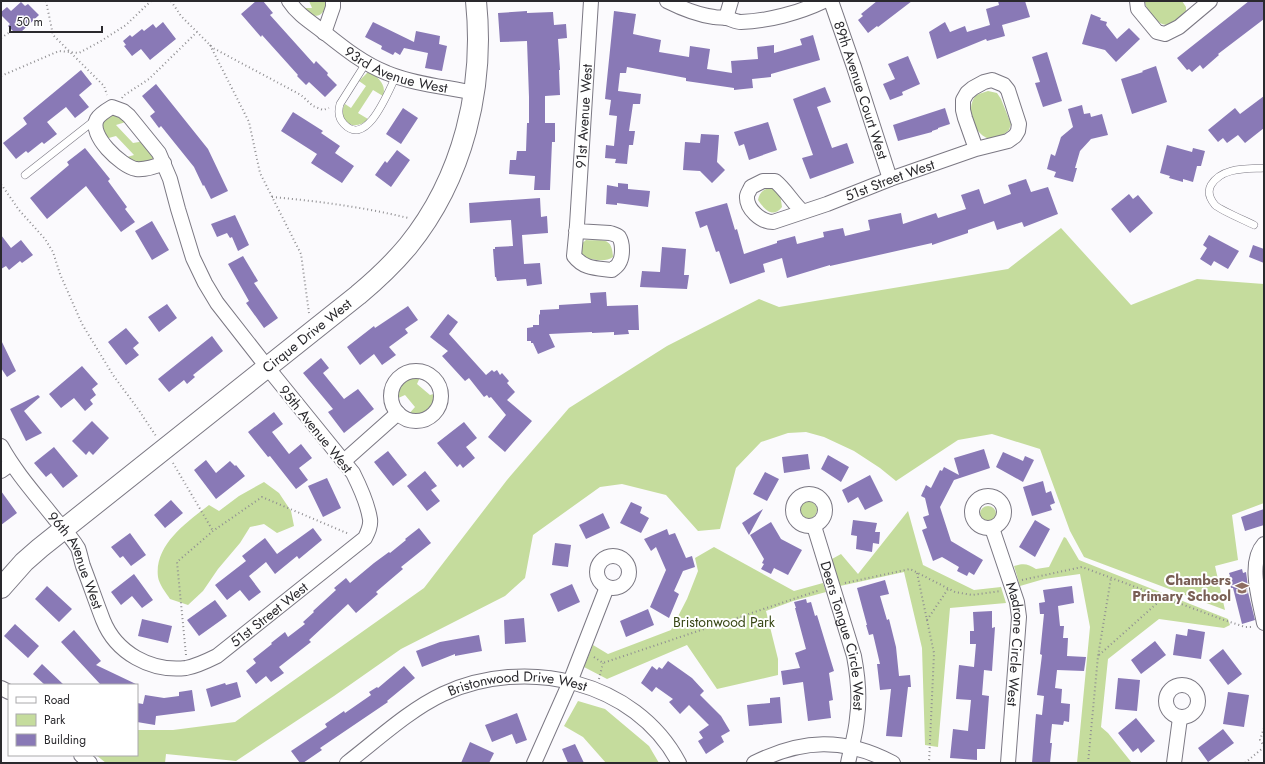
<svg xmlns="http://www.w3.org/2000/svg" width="1265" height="764" font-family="Jost,sans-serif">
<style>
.green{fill:#c5dc9d}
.building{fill:#8979b6}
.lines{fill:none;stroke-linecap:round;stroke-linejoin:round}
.lane-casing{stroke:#7b7883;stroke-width:8}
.street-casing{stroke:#7b7883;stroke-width:16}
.secondary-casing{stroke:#7b7883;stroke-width:22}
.path{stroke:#8f8e91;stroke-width:2;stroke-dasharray:1 3;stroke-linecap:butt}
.lane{stroke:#fff;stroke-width:7}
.street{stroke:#fff;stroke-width:14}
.secondary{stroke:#fff;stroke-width:20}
.labels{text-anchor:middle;stroke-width:4;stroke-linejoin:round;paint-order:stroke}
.street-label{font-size:14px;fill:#2a292d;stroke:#fff}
.education-label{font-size:14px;font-weight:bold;fill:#785e54;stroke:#fff;text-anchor:end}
.park-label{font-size:14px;fill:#374615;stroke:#fff}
</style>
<rect width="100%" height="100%" fill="#fbfafd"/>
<path class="green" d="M309,1H329C320,21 316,18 300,8H312Z
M1145,1H1182L1186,7V11C1180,18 1168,30 1159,22C1156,20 1154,17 1152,15C1149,10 1145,7 1145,1Z
M368,72C378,76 387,85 383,96L373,90L358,113L368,119C355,133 335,121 345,104L351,108L366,86L359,81Z
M988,91L997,93L1001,99L1011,124L1009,130C1005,133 1001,138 996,139C978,142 966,115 973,100C975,94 982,93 988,91Z
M117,114L129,121L116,125L133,143L145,141L154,154L153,160L148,164L121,159L134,155L116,136L105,139L101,122L105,116Z
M766,189H774L780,194L782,207C773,219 764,209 758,200C759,195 761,191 766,189Z
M1061,228L1131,305L1197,279L1264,284V503L1232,515L1238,560L1215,566L1225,610L1084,557L1070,531L1040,449L992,434L958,440L896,481L880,468L854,451L824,437L806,432L788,433L761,442L736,468L720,529L698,531L666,495L622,484L600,487L533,535L525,578L505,596L401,649L334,696L236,761L166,754L165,763H106L96,755H137V730H173L235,722L424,588L507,480L569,408L667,346L759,299L779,307L1008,269Z
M586,240C603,241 612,236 613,257C605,263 593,259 584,258L581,256L580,245Z
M414,375H421L417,384L430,395L437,393C439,403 431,413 422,416C417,417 413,416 408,415L415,407L405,395L396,399C396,386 402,378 414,375Z
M264,482L279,493L291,511L294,526L277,533L264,524L250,527L240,543L218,569L203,591L188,605L170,599C166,593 159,584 158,577C154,545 186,523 209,505L219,511L239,496Z
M799 510a9 9 0 1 1 18 0a9 9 0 1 1-18 0Z
M980 514a8 8 0 1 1 16 0a8 8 0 1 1-16 0Z
M908,511L923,565L974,590L1001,587L1006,603L950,608L938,747L925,745L922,648L904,572L840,586L832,559L841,554L858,574Z
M1064,537L1066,538L1079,560L1228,619L1230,625L1224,628L1159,619L1108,659L1101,727L1108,733L1132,763H1077L1090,627L1080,574L1044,579L1020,586L1014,566C1024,563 1028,564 1036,569L1049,567Z
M714,547L794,591L823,583L826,592L793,601L766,611L778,659V675L717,689L687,645L607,679L584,667L593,645L608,654L671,630L687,599L698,571L695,558Z
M578,701L605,709L649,746L659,763H606L583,737L564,726Z"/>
<path class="building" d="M256,1H263L273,13L270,15L314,64L316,61L328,73L327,75L337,85L325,97L309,82L306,85L297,76L298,75L262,35L261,37L241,14Z
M877,1H912L878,27L877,26L868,33L858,20L863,16L861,14Z
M998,1H1025L1030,17L1002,25L1005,36L987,41L986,39L937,59L929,32L945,22L950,32L965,26L967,32L990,25L986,9L999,5Z
M1249,1H1264V19L1218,54L1219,55L1203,69L1200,65L1192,72L1189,69L1187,70L1177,58Z
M21,2L25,6L28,4L39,15L20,33L18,31L15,33L8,26L10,24L1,15V12L7,7L11,11Z
M527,11V13L553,12L554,25L566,24L567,38L558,39L560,70H559L560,95L545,96V123H555V142H552L550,190H534L535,176L509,174L510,160H516L517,151H526L527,123H529V97L527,41L500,42L498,13Z
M614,11L636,14L633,34L661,40L659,52L689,57L690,46L710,49L707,69L732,73L731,61L758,59L757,47L774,45V53L802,45L800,39L813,35L820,60L771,74V77L752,79L753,88L734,90V88L686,81V78L627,67L626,73H620L618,91L641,94L640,104H633L629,131H635L633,145H629L627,164L615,163L616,159L605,158L606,145L614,146L617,116L609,115L611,100L605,99Z
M1091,14L1101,18L1100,20L1107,22L1106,25L1117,39L1129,28L1140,39L1116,62L1105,50L1082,44Z
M163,22L176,39L150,60L141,49L132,56L124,46L126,45L123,41L130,35L132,37L142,29L144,31L153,24L156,28Z
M373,22L414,42L416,31L440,36L439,44L447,46L442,71L425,68L428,53L404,48L400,55L395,52L393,55L381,49L382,46L365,37Z
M1047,52L1062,101L1043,107L1035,83L1040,82L1032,57Z
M908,56L920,84L902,92L903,95L890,100L883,84L895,79L888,64Z
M1156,66L1167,102L1132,114L1121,79L1143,72L1142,71Z
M81,70L92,84L79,95L89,107L75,118L66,107L47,122L57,134L44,144L42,142L28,153L26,151L16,159L3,143L27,124L23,118Z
M156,84L208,149L228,191L211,199L204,185L203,186L194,167L161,126L159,128L150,116L155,112L142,96Z
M825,87L831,102L817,107L832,148L847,143L854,163L810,179L802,158L813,155L793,99Z
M1264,96V128L1245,143L1238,135L1227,143L1223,138L1218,142L1208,130L1235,108L1240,114Z
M1082,105L1084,114L1090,113L1091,117L1102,114L1108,135L1091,139L1080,151L1075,168H1077L1073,182L1054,177L1056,172L1047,169L1051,154L1055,156L1061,137L1073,127L1068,109Z
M403,108L418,118L401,144L386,134Z
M945,108L950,124L938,128V129L932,131V132L898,141L893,125Z
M293,112L323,131L321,133L340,146L335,153L354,166L342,183L311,163L317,154L281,131Z
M768,122L777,150L749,160L744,144L739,146L734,132Z
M701,134L719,135L717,162L725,170L712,183L700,171L683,170L685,142L700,143Z
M1167,145L1192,152L1193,148L1205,151L1201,166H1197L1193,182L1183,179V182L1169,178L1170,176L1160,173Z
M85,148L110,179L108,181L127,207L125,209L135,222L121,232L86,186L47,219L30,198L69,165L67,162Z
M397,150L410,160L391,187L375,175L385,161L387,163Z
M1026,179L1031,192L1048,187L1058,214L1024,227L1022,222L997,230L994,221L968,230V233L932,245V243L830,266V265L787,278L782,258L763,264L765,272L730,284L719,251L716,252L707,225L700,228L695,212L727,203L735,230L737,229L744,254L777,243V241L795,236L797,244L824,237L823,232L843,228L845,236L870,230L868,220L901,213L903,224L936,213L938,218L966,209L961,195L979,189L984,204L1011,194L1008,185Z
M618,183L628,184V189L650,191L648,207L617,203V205L606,204L607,185L618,187Z
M1129,194L1133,199L1138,195L1153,213L1130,233L1111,209Z
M540,198L541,217L547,216L548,233L522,235L524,264L540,263L542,284L527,286L526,279L497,281L496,277H495L493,249H495V247L513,246L511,220L470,223L469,203Z
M235,215L249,245L238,251L232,237L230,238L227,233L217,237L211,224Z
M152,221L169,250L152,260L135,231Z
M1,235L11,248L21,240L33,255L22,263L20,261L9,270L6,266L1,269Z
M1209,235L1239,251L1228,269L1214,261L1211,266L1200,259L1207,248L1203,245Z
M1253,245L1264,249V263L1249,257Z
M662,247L686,249L684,275H689L687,289L640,287L642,271L660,272Z
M243,256L258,281L254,283L278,318L264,328L246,303L249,301L228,264Z
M606,292L607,306L638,305L639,330H628L629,334L614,335V332L592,333V332L549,334L555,347L538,354L533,343H531V341H527V328L533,327V325H539V315L540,314V310L559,309V305L591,303L590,293Z
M167,304L177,318L159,332L148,317Z
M408,306L418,320L405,329L408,333L389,347L396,355L382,365L374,354L360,365L347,347L374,326L375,328Z
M448,314L458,322L449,334L486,375L492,370L494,372L497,370L500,375L502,373L509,381L507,383L515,392L507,400L532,421L505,452L488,437L506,415L491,397L489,398L487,395L484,397L469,378L465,381L442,356L448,351L430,337Z
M126,328L139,343L133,348L139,355L126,365L108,342Z
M212,336L223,351L193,375L195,377L187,384L184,380L169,392L158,379Z
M1,340L16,371L7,377L1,368Z
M321,358L329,368L323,373L344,399L358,389L374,409L344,433L328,412L333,409L303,373Z
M82,366L98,384L92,389L96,395L90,400L93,404L85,411L74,398L61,408L49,394Z
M38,395L40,397L24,411L42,433L26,441L10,409Z
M274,412L283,424L272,432L289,454L301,444L312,458L299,468L308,480L296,489L270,456L268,457L248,432Z
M92,421L109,438L93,455L89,451L86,455L72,441Z
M464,422L477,438L466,447L475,458L463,468L460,464L457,467L437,443Z
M54,447L78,476L63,488L51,473L46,477L34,463Z
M984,449L990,468L954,480L940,507L951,541L983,560L974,575L969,572L967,576L957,571L959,567L942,557L933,561L922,530L927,528L923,517L929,515L925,498L921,496L926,485L931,488L940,470L942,471L944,467L959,475L954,458Z
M388,451L407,475L393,486L374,462Z
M1003,452L1023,461L1025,456L1034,460L1023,482L996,467Z
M808,454L810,469L784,473L782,457Z
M828,455L849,467L841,482L821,469Z
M206,460L216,473L230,461L235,466L236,465L245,476L216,499L194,470Z
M425,471L437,486L431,490L440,501L427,511L407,486Z
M765,472L779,479L767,501L753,494Z
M870,475L883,501L865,510L858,497L848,503L842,490Z
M327,478L341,508L323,517L308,486Z
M1043,481L1046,493L1051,491L1055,503L1050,505L1052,510L1032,516L1023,487Z
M1,491L17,513L1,525Z
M171,500L183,513L165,528L154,515Z
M631,502L642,507L640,513L649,518L641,533L620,523Z
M763,509L749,535L742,523Z
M1264,509V525L1245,531L1241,517Z
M603,513L610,528L586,539L579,525Z
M853,520L877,523L875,532H880L879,544L873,543L872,552L856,549L857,536L851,535Z
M1035,520L1050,529L1035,557L1019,547Z
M771,522L781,539L802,550L788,575L774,568L771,574L761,569L764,564L762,563L764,559L750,535Z
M313,528L322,540L299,559L297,556L275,574L266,562L249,576L261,592L249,601L240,590L227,600L215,585L246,561L242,556L265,538L277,554Z
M419,528L431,543L401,567L403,569L376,592L378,594L356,613L348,604L309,640L311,642L279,667L284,673L271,682L266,676L256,684L246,671L256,663L253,659L272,644L271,643L285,632L288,637L305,624L303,622L314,612L313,611L336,590L334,588L346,578L350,583L374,563L389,552L390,553L406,540L405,539Z
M667,529L669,535L675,533L686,558L692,556L695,567L683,571L674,591L679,594L669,618L650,607L666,570L656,547L651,551L644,539Z
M130,533L146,555L131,566L123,556L120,558L111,547Z
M555,543L571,545L568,567L552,565Z
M1242,569L1243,573L1246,572L1247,579L1248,587L1247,588L1255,620L1242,624L1233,588H1231L1228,577L1230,576L1229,573Z
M134,574L153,600L142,608L132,596L121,605L111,592Z
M885,580L889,594L880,596L887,620L889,619L896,647L899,676L910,675L911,687H908L902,737L886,736L891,689L880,690L877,664H880L873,634L869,635L866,625H867L857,588Z
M572,584L580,602L558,612L550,594Z
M47,586L72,609L59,622L35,599Z
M1072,586L1074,603L1058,606L1060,626H1064L1063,638H1068L1067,656L1086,657L1084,671L1057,670L1055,688L1062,689L1061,703L1070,704L1069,722L1064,721L1063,725L1052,724L1050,743H1052L1050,763H1032L1036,714L1042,715L1044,696L1037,695L1042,655L1040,654L1044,614H1040L1039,603L1045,602L1043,590Z
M806,599L807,603L811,602L815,616L817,615L834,671L829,673L833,700L829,701L831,718L808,721L803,682L783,685L781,671L800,668L795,653L806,649L795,608H796L794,602Z
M215,600L227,616L199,636L187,620Z
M648,609L654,625L626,637L620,621Z
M992,611V628L995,627L992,671L984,670L982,695L989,696L985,749H977V760L950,758L953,729L968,731L971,700L956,699L959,665L974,667L976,644H970V631H974L973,612Z
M524,618L526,642L505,644L504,620Z
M142,619L172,626L168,643L138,636Z
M15,624L39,646L28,658L4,636Z
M1188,629L1205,632L1201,659L1173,655L1176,634L1187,636Z
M74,630L101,661L96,665L138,685H101L61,642Z
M479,635L482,651L455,656V654L422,667L416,651L440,642Z
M1155,641L1166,655L1141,674L1131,660Z
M1223,649L1242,674L1228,685L1209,660Z
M668,661L692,678L704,691L700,695L721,716L730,731L721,736L724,742L706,754L698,741L703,738L699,732L709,725L689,705L680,714L669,702L673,699L656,687L652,692L641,683L652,666L657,670L659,667L662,669Z
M42,664L64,685H45L33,674Z
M404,666L415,678L387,701L388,702L320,748L322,750L303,763H300L291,751L327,727L325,724L344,711L345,713L371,695L369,692L377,687L378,688Z
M1118,678L1140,680L1137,711L1115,709Z
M237,682L241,697L211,707L206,689L225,683L226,685Z
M192,690L195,711L156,716L155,725L137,722V703L143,704L145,695L164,698L179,696V692Z
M1228,692L1249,695L1244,727L1223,724Z
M780,697L782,723L749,726L747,705L770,703V698Z
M517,713L527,740L516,744L512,734L492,742L485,725Z
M1136,718L1155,741L1141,753L1138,748L1133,752L1118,733Z
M1223,729L1234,743L1208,762L1198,748Z
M470,742L494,753L489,763H461Z
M575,744L584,763H568L562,749Z"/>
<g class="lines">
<g class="lane-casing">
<path id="lane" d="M366,63L340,104C338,111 338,118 344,124C367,148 388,92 396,76
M25,175L95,120
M1254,225C1246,221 1220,210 1215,205C1210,199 1207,192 1211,185C1222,167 1246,169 1264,168"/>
</g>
<g class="street-casing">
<g id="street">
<path id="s1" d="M289,1C298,15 312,23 325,33C345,49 364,64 387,73C413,84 447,87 474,93"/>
<path d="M667,1C681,8 699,15 714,17C718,18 722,17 726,18C731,19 736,22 741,22C768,21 799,13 824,1"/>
<path id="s2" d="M831,1L854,67L890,179"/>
<path d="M1137,1L1138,9L1157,32L1165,34L1179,27L1210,1"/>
<path d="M726,18L731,1"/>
<path d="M324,33L333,7V1"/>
<path id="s3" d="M802,211C792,202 786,190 775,181H763L751,187C750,190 747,194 747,196C746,209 761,222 773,222L827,204L890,179L976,149L1008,141L1015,136L1018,131L1019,124L1008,90L1004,85L992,80L984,82L973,88L967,93L963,100V110L965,118L976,149"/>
<path id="s4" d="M576,231L610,233C613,234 617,235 619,237C623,243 623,257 619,263C618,266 614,268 612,270C596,268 584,269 574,256L577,225L591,1"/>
<circle cx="416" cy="396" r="25"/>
<path id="s5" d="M1,446C16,473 36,495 55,519C63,528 72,538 78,548C80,553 81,560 83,566C90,584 96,602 103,620C116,653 151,672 186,668C197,666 207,661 217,656L365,538C368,532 371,526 370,519C368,506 359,485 353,473L267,367L217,303L205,283L193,258L178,209L170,179L159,153L129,116L123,111L112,107C107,110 100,114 97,119C88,135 121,166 136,169C144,170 157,166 164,163"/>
<path d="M344,461L398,413"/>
<path d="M1,471L11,464"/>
<circle cx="809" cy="510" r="16"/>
<circle cx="988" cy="512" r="16"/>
<path id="s6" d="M814,526L854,656C858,677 860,697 857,718C856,733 851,748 848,763"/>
<path id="s7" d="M992,528L1017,602L1019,617L1008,763"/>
<path d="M1264,544C1247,563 1260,601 1264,623"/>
<circle cx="613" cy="572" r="16"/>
<circle cx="1182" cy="701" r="16"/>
<path d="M1,688L9,692"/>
<path d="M81,755L90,763"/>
<path id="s8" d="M347,763C377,740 409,710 443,694C525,656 635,680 679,763"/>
<path d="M534,763L570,682L607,587"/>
<path d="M754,763C802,739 844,737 893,763"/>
<path d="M1174,763L1180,718"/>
</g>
</g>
<g class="secondary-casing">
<g id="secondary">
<path id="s9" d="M1,588L24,562L40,548L358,295C376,280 393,264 408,246C463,178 485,88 476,1"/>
</g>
</g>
<path class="path" d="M46,1L53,35L104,86L107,95
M171,1L181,16L213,48L301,95L313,106L323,110L329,108
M1,38L10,32
M210,45L249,122L260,173L301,254L309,313
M1,76L59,51L79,53L101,41L126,25L151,1
M122,98L123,96L149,79L197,32
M1,184L19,210L45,239L53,252L60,274L82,324L113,375L138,409L156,436
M272,197C317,201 363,207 408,218
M173,463L213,531
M917,573L934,653L929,763
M1022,580L1082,567L1224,620L1245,627H1251
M845,583L910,569L955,592L972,595L1001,591
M927,620L948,589
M186,655L177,562L213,531L262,497L349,534
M1099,655L1163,598
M594,657L603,663L820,590
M599,679L603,663
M1264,728L1260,740L1264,746
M1088,763L1098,656L1111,578
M1245,763L1264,747"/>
<use href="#lane" class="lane"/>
<use href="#street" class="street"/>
<use href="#secondary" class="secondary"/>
</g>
<defs>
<g id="school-bare" transform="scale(1.08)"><path d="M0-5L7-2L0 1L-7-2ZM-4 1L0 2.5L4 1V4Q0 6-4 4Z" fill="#8d6e63" stroke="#fff" stroke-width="2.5" paint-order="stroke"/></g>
</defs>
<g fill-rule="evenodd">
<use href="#school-bare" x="1242" y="588"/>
</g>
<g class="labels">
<g class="street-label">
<text dy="5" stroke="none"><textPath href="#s1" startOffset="130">93rd Avenue West</textPath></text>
<text dy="5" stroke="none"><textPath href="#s2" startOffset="94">89th Avenue Court West</textPath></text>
<text dy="5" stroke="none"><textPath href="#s4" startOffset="263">91st Avenue West</textPath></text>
<text dy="5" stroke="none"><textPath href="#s3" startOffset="240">51st Street West</textPath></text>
<text dy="5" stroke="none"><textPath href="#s9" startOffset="397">Cirque Drive West</textPath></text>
<text transform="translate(316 429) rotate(51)" y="5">95th Avenue West</text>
<text dy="5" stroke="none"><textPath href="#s5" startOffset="138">96th Avenue West</textPath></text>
<text dy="5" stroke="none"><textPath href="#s5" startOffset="407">51st Street West</textPath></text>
<text dy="5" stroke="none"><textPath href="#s6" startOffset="114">Deers Tongue Circle West</textPath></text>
<text dy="5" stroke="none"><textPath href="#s7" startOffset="120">Madrone Circle West</textPath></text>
<text dy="5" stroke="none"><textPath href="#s8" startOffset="195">Bristonwood Drive West</textPath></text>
</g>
<g class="education-label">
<text x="1231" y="585">Chambers<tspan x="1231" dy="16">Primary School</tspan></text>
</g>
<g class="park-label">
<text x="724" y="627">Bristonwood Park</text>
</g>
</g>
<rect width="1265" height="764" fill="none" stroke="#2a292d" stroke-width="4"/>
<rect x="8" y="684" width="130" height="72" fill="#ffffff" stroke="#aaa9ab"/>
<rect x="16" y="697" width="20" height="6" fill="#ffffff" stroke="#aaa9ab"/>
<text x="44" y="704" font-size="12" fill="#2a292d">Road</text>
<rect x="16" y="714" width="20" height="12" fill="#c5dc9d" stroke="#aaa9ab"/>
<text x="44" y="724" font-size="12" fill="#2a292d">Park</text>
<rect x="16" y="734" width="20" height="12" fill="#8979b6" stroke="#aaa9ab"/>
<text x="44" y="744" font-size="12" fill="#2a292d">Building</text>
<path d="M10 26v6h92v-6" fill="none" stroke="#2a292d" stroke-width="2"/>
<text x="16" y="26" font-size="12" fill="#2a292d" stroke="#ffffff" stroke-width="3" paint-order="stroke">50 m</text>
</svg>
